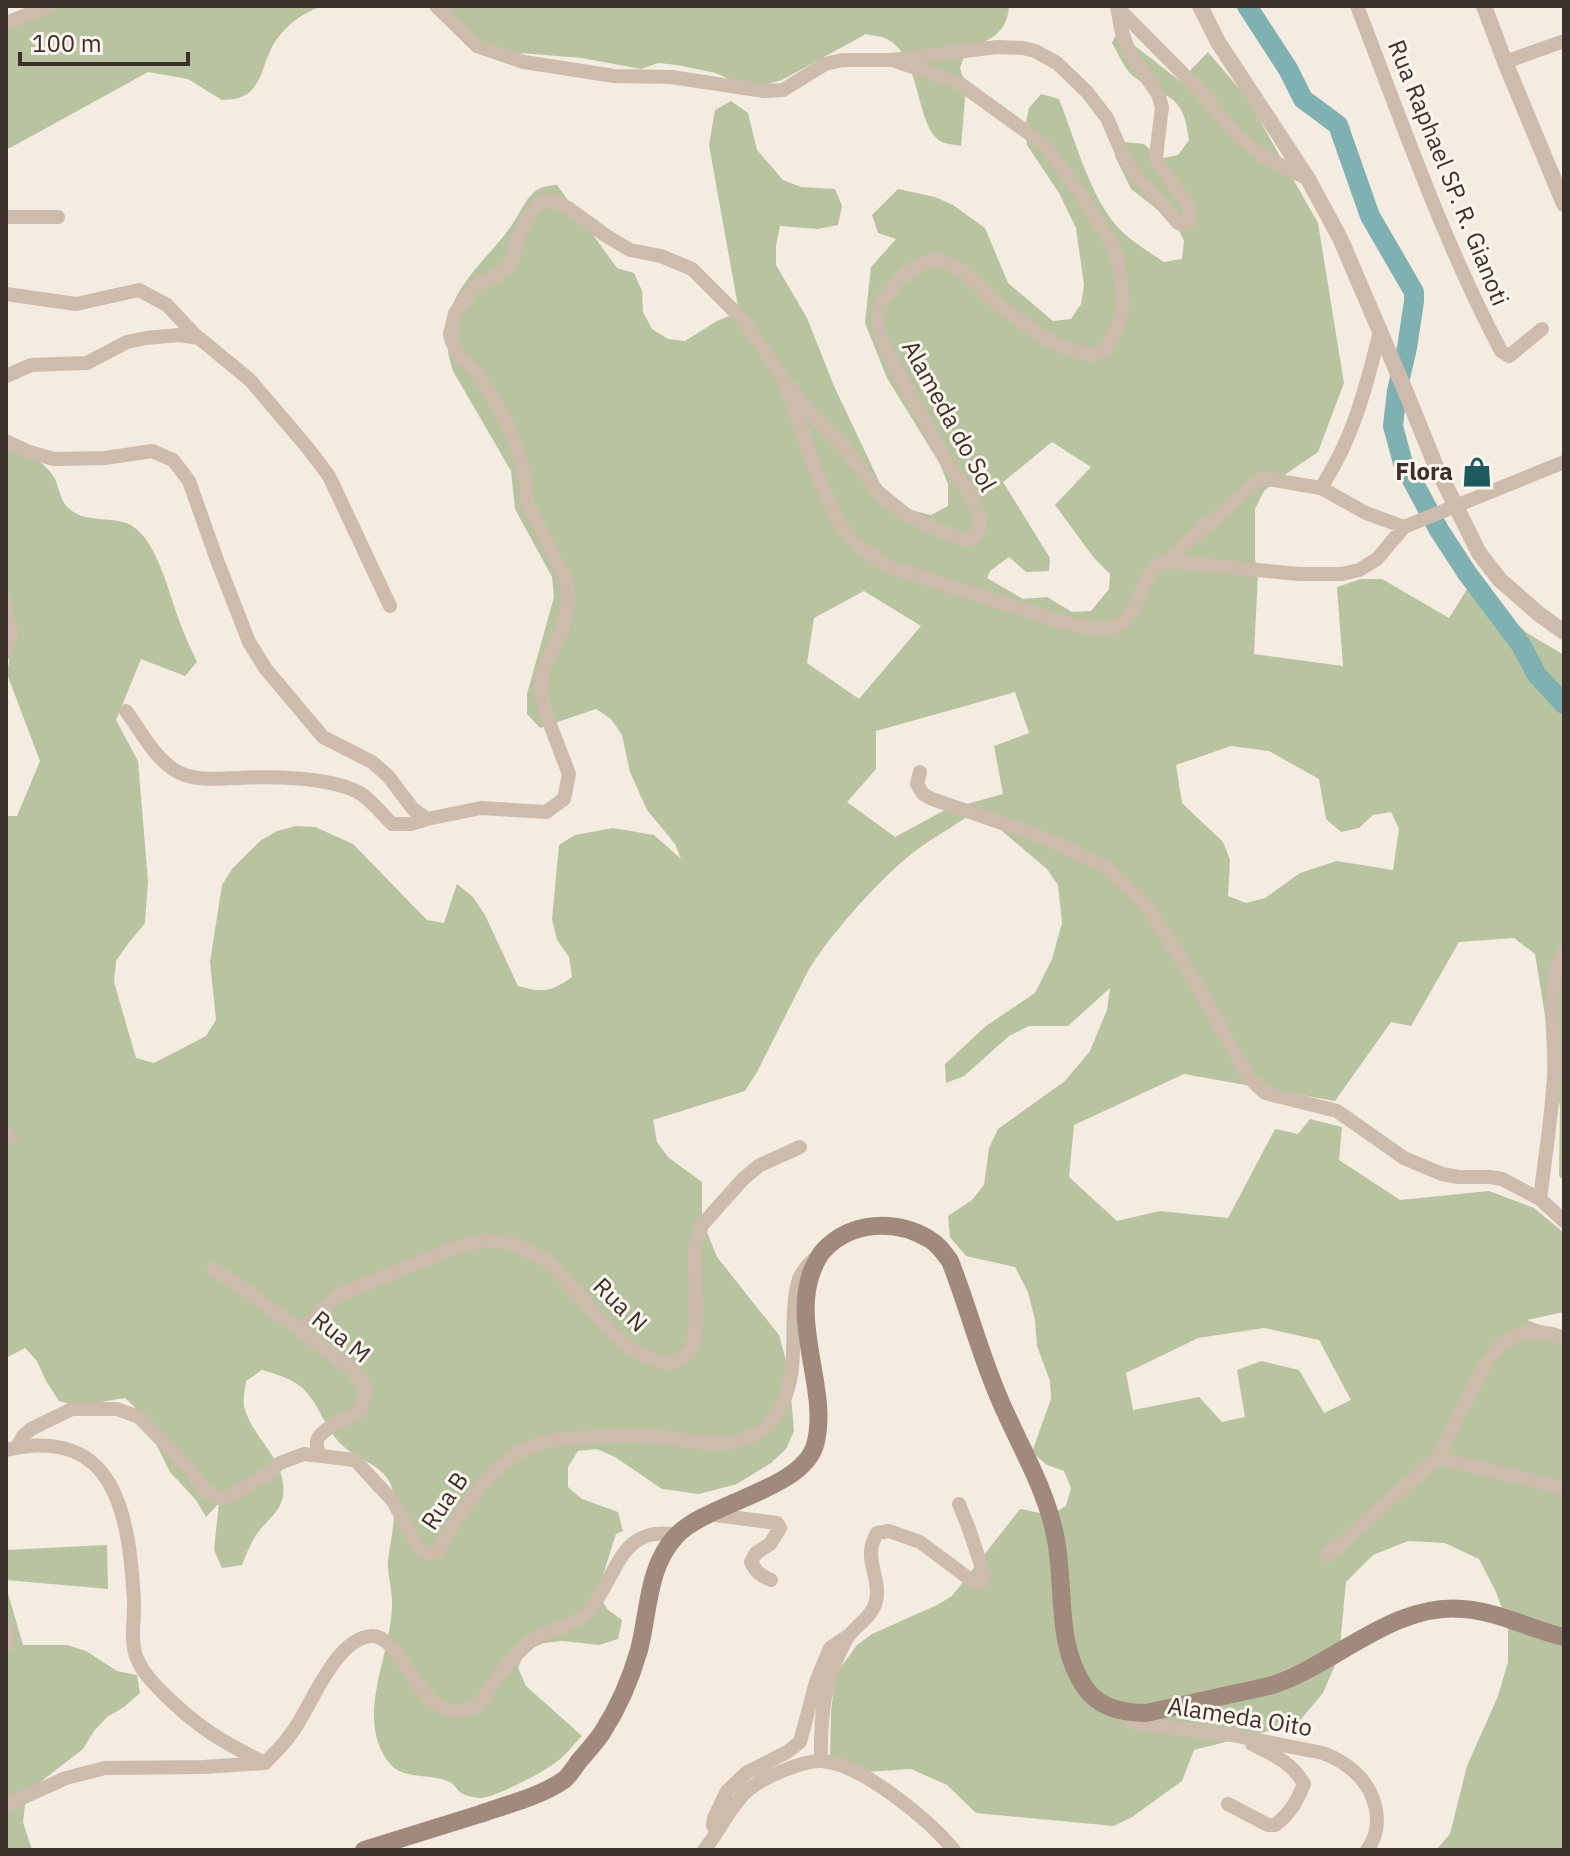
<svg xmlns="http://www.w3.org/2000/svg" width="1570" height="1856" font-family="'IBM Plex Sans',sans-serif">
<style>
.green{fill:#b8c4a0;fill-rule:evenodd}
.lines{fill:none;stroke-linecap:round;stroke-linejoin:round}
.river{stroke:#7fb0b2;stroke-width:20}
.minor{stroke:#cdbbac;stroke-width:14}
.tertiary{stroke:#cdbbac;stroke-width:16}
.secondary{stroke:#a18a7d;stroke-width:18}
.labels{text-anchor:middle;stroke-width:6;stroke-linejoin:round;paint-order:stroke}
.street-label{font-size:24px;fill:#3b302b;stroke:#fbf5ee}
.poi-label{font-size:24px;font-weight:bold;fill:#3b302b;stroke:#fbf5ee;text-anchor:end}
</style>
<rect width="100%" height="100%" fill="#f4ebe1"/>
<path class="green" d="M47,6H322C302,13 284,26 273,45C263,62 262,89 241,97C236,100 228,99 222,100L188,79L148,72L10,148H6V18Z
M425,6H1009C1007,36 988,39 966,51L960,68L966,87L961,146C956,145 947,144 942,142C914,127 923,55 885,38C880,36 872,36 866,34L782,80L763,85L733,81L716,73L677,65L658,63L641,69L582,58L473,49L432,8Z
M1117,32L1180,81L1208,52L1247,98L1318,223L1344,383L1318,452L1280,478L1264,491L1255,509V558L1258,574L1254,654L1343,666L1337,587L1361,579H1382L1449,618L1471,583L1527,633L1564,655V1181L1559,1176L1560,1108L1535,954L1514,938L1459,942L1411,1026L1391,1022L1335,1101L1184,1074L1074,1125L1069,1177L1117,1221L1160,1211L1228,1218L1275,1129L1298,1134L1310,1119L1342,1127L1339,1160L1400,1200L1489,1191L1534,1208L1564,1233V1312L1527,1320L1564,1335V1850H1436L1450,1834L1467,1766L1498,1696L1508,1662V1626L1496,1592L1479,1559L1445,1543L1408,1541L1373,1555L1346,1582L1339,1656L1323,1693L1297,1724L1194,1750L1182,1781L1132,1817L1114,1826L976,1813L947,1785L911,1769L865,1772L830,1758L831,1711L836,1674L857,1645L872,1634L937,1605L952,1596L1020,1509L1050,1515L1066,1506L1071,1488L1064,1471L1047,1465L1032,1452L1051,1399L1050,1381L1037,1346L1035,1320L1028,1292L1015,1267L966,1256L950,1237L948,1216L972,1200L984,1185L989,1148L998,1129L1065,1081L1090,1051L1107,1010L1110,988L1068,1026H1029L1009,1036L964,1076L946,1083L945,1064L986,1026L1035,993L1052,959L1062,923L1058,885L1047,869L988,819L970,815C948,830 923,843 903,861C870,890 833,932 809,969L757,1072L745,1091L653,1120L657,1142L669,1158L702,1182V1220L717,1257L779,1335L789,1372L794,1431L786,1449L771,1463L737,1484L699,1494L662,1489L615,1457L597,1449L578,1451L568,1467V1487L582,1499L618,1512L623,1531L616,1534L598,1591L607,1609L622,1620L618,1639L599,1645L563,1641L544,1643L525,1651L518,1668L526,1686L582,1736C573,1745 564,1758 552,1765C540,1774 495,1797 481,1798C477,1798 467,1796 463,1794C458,1792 455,1785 450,1782C434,1774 405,1779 392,1766C351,1721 393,1654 392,1602C392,1588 387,1574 388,1560C391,1537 398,1511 392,1488C386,1466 358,1460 343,1446C324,1429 320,1403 301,1387C290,1378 276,1374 262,1370L246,1381C245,1389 243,1398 244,1406C251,1438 288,1459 283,1496C281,1511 267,1520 259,1531C251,1541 247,1553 242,1565L222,1568L214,1550L219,1503L206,1517L196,1500L170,1472L140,1412L125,1398L77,1406L59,1401L46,1381L37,1361L25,1348L6,1358V816H17L40,761L7,674L13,637L6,578V444C23,450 46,462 55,479C60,490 60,503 72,511C88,523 114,516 131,525C159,542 170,599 182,628C186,639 192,651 197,662L185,676L141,659L116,720L138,761L148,881L145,923L127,945L116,961L114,982L136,1058L154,1063L206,1036L216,1020L210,962L222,885L232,869L260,841L277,831L296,826L315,827L353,844L427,920L444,923L457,884L473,897L485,915L518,986C542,993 551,992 572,977L569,957L557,940L552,919L559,845L575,835L613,828L654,835L681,859L675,844L647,810L630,772L622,735L611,719L596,709L540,728L527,714V694L554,597L552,577L515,509L511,471L453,371C446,350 444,331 451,310C460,280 491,254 509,229C518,218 523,202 533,193C540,186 548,186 557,185L617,268L634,273L642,291L643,312L652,329L668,339L685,341L717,321L739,312L709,145L715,110L731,101L748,113L757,150L783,180L801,187L835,189L842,206L838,225L818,229L780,226L776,246V265L807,318L834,386L878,479L880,489L911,510L931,515L948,506V484L940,464L887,378L865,323L871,267L896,239L878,233L872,215L898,189L935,197L953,205L985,228L1008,283L1053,321L1071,319L1081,304L1084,285L1076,228L1059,193L1027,145L1025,126L1029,108L1041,94L1059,99C1074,137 1089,193 1115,224C1127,239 1148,251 1164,262L1182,259L1184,241L1176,224L1131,189L1115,156L1125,142L1144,144L1160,159L1178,155L1189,140C1183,89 1166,102 1133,76C1124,68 1118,53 1112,43ZM1052,442L1091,467L1055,505L1094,558L1110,574L1109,589L1091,611L1072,612L1047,597L1023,599L987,578L990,571L1009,557L1026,572L1049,571L1050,558L1003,482ZM864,591L921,626L859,699L807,663L814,618ZM1015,692L1029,733L994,746L1003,794L945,810L895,837L847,802L876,769V731ZM1231,746L1269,751L1319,779L1326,819L1341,832L1359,828L1373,815L1391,812L1399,829L1393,870L1337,861L1300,873L1265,898L1246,903L1228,896L1230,860L1223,842L1182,803L1176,765ZM1264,1328L1319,1340L1351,1400L1324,1413L1299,1370L1261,1361L1237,1370L1245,1417L1222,1422L1199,1397L1133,1410L1126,1373L1198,1338Z
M107,1545L108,1589L6,1580V1550Z
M6,1587L23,1645H67L86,1651L117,1671L137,1675L140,1693L124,1707L107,1717L94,1731L83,1749L34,1787L25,1804L23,1822L32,1850H6Z"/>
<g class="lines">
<path class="river" d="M1247,6L1288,69L1303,99L1338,125L1370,216L1414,292V301L1407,348L1397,391L1393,426L1403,463L1439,530L1467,573L1521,645L1537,675L1564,704"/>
<path class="minor" d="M436,6L477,46L524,62L614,76L671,77L764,91L783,90L825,64L842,60H892L997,47L1023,48L1035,51L1057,63L1087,92L1107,118L1123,155L1132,170L1178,223L1185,225L1190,221L1189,206L1158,163L1156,157L1162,107L1158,94L1130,54L1121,29L1117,6
M1357,6C1402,122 1443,241 1501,351L1509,356L1542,329
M1118,8L1199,90L1238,136L1263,156L1308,179
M6,23L49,6
M1505,62L1564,41
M6,217H58
M6,294L76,304L139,290L167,305L198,338
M6,376L31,365L87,363L127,342L146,338L179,335L199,338L250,380L307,447L329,476L390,606
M790,386L809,412L845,448L878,492L905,514L938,530L966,540L974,538L979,531L980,521L974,500L945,459L898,373L882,340L877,320L883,299L900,279L912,269L931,260L945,262L964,271L998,305L1052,343L1077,352L1093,355L1105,350L1118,327L1123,306L1119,263L1111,243L1080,193L1045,145L959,83L892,60
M6,441L29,452L54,459L105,458L152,451L173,460L189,481L217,560L249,642L265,668L323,737L372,762L388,776L413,809L427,819L481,808L546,812L564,799L569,774L546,714L541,686L545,666L562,630L568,605V590L565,578L527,502L526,482L516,444L507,423L485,385L473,368L461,358L452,342L450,334L455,313L466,298L479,283L493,279L509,265L514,257L515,246L526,219L539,204L551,200L568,208L605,235L630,250L661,256L692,269L744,321L782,376L817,474L839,523L855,543L887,566L1056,620L1088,628L1108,629L1124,622L1135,606L1147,578L1155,567L1166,561L1299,574H1342L1359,570L1377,559L1404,527
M1321,488C1328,476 1336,463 1342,450C1360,412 1370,371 1380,331
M1166,561L1261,478L1321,488L1366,513L1404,527L1564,462
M6,605L11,634L6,653
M126,711C141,731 155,760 178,772C198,782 218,778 239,778C272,776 325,777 356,791C369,797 382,814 392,824H411L427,819
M920,772L917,784L923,794L932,799L1045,838L1104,866L1146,904L1198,986L1248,1077L1265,1093L1337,1111L1404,1158L1442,1174L1459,1177H1490L1502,1179L1540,1199L1564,1221
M6,1133L10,1137
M1540,1199C1545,1157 1552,1116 1554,1074C1556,1037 1544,983 1564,951
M213,1269L246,1290L348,1366L366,1388L360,1411C349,1417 320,1429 317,1441C316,1446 318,1450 319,1454
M300,1332L339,1295L452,1249L483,1240L511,1243L549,1262L613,1333L633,1350L657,1361L667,1363L679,1360L689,1352L694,1343L696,1318L695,1247L702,1225L743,1179L760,1165L800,1147
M17,1447L23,1436L31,1429L72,1409H117L139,1417L188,1467L205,1490L217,1498L231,1496L265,1475L280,1463L304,1454L355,1460L393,1501L417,1546L426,1553L438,1552C459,1511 494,1458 540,1443C557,1438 577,1438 595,1437C620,1435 643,1435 668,1438C703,1442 731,1451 762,1430C769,1426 773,1418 778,1411C802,1374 788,1327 797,1286C799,1275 805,1268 813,1260
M6,1450C117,1424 129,1517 134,1601C135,1621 129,1642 138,1661C144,1674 154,1684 164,1694C197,1727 224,1743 265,1763
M1437,1458L1564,1488
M707,1514L777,1523L780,1528L770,1544L756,1553L751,1562C756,1572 761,1576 771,1580
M1327,1556L1437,1458L1484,1366L1502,1343L1522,1333L1533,1331L1552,1334L1564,1338
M6,1629L8,1641L6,1646
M1125,1713L1131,1721L1139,1724L1232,1735L1323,1753C1352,1764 1376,1786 1377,1820C1377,1831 1374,1841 1367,1850
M821,1761C820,1715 824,1680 846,1640C854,1626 872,1618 876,1601C881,1582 867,1563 872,1545C873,1541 875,1537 877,1533L889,1531L920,1542L975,1583H980L984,1574L969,1529L959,1504
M1228,1804L1268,1825H1275C1290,1814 1297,1801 1304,1784C1293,1763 1272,1754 1252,1744
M6,1805L66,1778L105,1768L204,1767L265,1763C275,1753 286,1742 293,1731C312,1705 335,1638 372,1636C403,1635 420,1723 465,1710C469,1708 474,1709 477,1706C482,1702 487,1692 491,1686C503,1670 515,1654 531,1641C549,1628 574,1628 589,1610C617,1579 619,1523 677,1535
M713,1826L714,1818L727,1791L746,1773L787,1752L800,1742L816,1682L830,1648L848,1636
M704,1850C720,1831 729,1807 748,1790C762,1778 803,1760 822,1761C862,1764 929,1820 954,1850"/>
<path class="tertiary" d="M1200,6L1218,42L1308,179L1340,238L1405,390L1435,464L1479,553L1500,580L1539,614L1564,632
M1484,6L1505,62L1564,204"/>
<path class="secondary" d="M364,1850C402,1838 441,1826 480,1814C508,1804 539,1797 564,1780C570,1775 575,1767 579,1761C587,1752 595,1743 602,1733C618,1708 631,1678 639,1650C649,1612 647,1567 676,1536C708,1502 802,1490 815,1445C830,1393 791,1326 812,1271C815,1264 818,1256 824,1250C851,1221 896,1219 929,1239C938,1244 944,1253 950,1261C967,1304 979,1350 997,1393C1016,1440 1045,1485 1055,1535C1066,1585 1054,1645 1086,1689C1100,1708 1123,1713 1146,1713L1269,1686C1333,1667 1392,1602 1463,1609C1497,1611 1530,1629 1564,1637"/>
</g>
<defs>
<g id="shop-bare" transform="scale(2.4)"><path d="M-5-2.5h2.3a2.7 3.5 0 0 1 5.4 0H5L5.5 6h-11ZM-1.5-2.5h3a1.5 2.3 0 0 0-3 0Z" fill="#1f5a5e" stroke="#fbf5ee" stroke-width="2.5" paint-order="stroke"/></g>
</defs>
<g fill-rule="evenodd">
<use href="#shop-bare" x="1477" y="472"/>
</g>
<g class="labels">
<g class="street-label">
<text transform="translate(1448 173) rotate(68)" y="8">Rua Raphael SP. R. Gianoti</text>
<text transform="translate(949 416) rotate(61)" y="8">Alameda do Sol</text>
<text transform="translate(620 1305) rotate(45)" y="8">Rua N</text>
<text transform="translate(341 1337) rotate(39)" y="8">Rua M</text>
<text transform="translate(445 1501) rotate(-56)" y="8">Rua B</text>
<text transform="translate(1240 1717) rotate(9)" y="8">Alameda Oito</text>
</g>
<g class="poi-label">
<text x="1453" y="480">Flora</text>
</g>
</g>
<rect width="1570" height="1856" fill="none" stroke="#3b302b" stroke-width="16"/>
<path d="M20 52v12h168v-12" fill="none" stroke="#3b302b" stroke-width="4"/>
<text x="32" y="52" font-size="24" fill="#3b302b" stroke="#fbf5ee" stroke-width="6" paint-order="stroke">100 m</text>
</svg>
